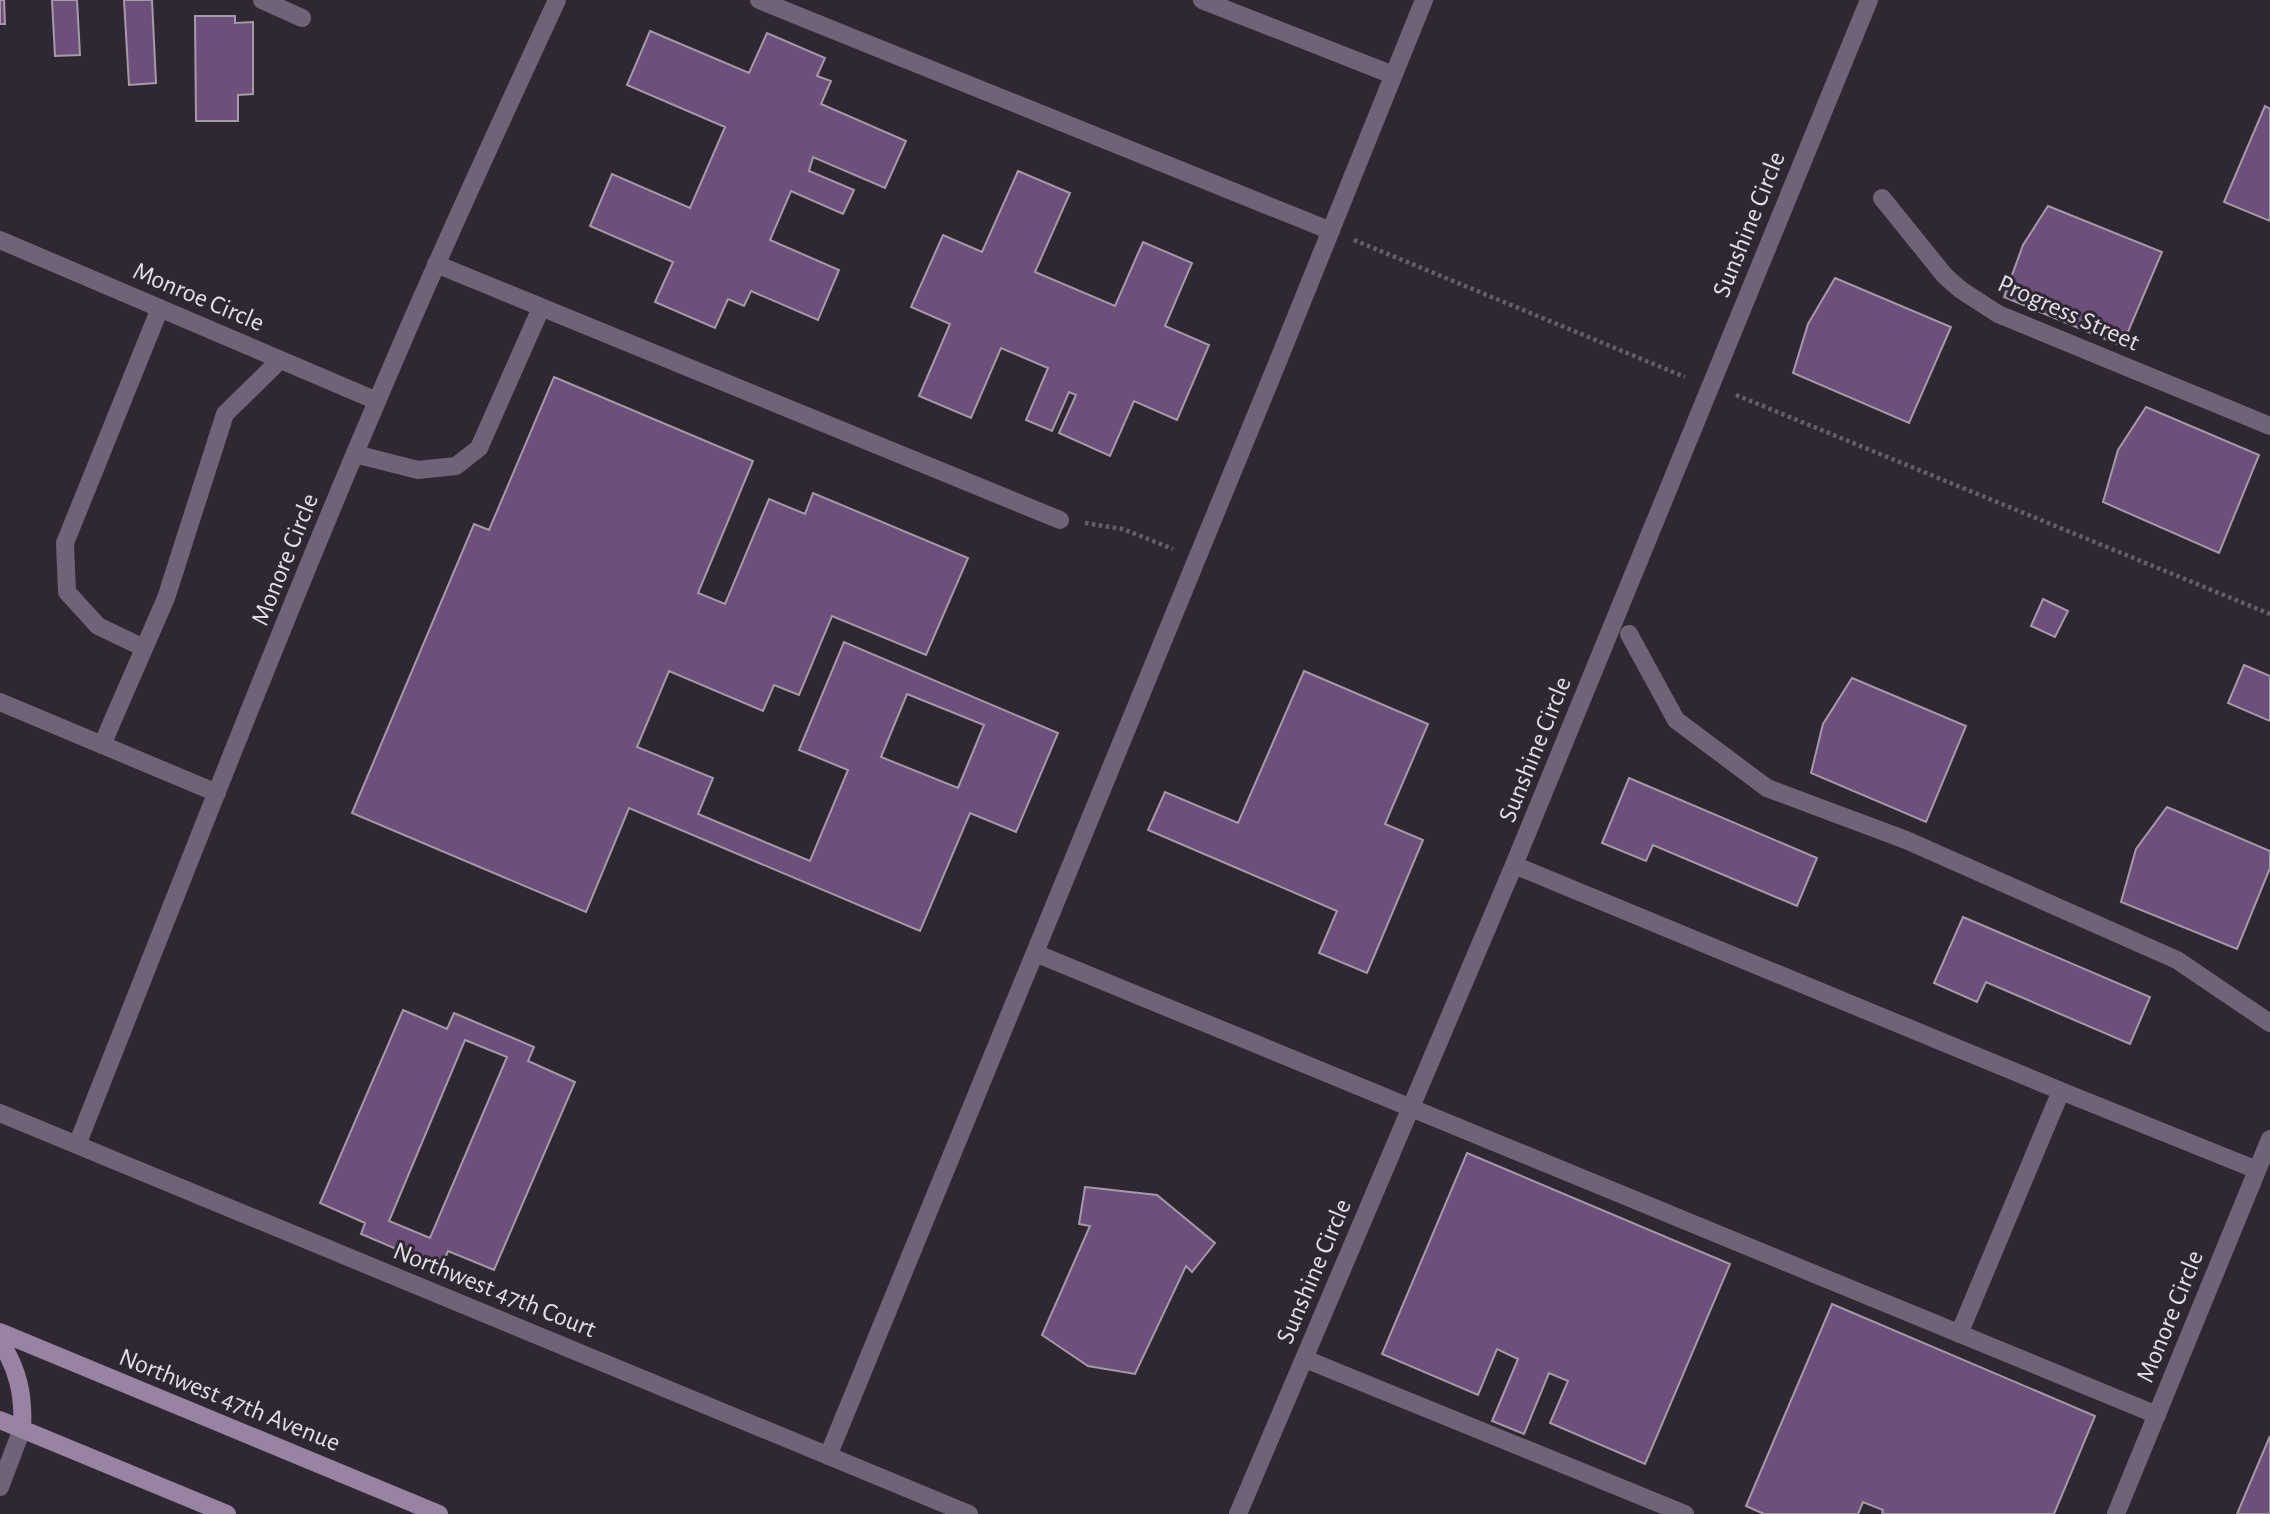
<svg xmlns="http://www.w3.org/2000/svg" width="2270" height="1514" font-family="'Alegreya Sans',sans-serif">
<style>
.building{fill:#6d4f7b;stroke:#a49aa8;stroke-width:2;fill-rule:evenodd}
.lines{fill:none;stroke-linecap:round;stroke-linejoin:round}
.path{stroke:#665f69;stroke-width:4.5;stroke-dasharray:3.5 3.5;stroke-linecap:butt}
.service{stroke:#716377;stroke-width:18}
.minor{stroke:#716377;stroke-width:18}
.secondary{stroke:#9883a2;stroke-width:18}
.labels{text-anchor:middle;stroke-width:6;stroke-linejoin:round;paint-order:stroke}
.street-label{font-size:26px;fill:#e3dee5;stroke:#2f2833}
</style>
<rect width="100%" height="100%" fill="#2f2833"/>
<path class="building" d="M0,0H4L5,24H0Z
M52,0H77L80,55L55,56Z
M124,0H152L156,83L129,85Z
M195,16H235V23L253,22V94L238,95V121H196Z
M650,31L749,73L767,33L825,58L817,76L831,81L821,104L906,141L885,188L813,157L809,171L854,190L843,214L791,191L770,240L839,270L818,320L751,291L744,306L728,299L715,328L655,302L673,262L590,226L612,174L690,208L725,127L627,85Z
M2265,106L2270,109V221L2224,202Z
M1018,171L1070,193L1035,272L1115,306L1143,242L1192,263L1165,326L1209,345L1177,420L1134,401L1110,456L1059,433L1076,395L1069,392L1052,431L1026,420L1048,368L1001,348L971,418L919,396L950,324L911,307L943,235L982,252Z
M2048,206L2162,252L2122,346L2004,297L2023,245Z
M1835,278L1951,327L1909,423L1793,373L1808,324Z
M554,377L753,461L698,593L725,604L769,499L805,514L813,493L968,558L926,655L832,616L799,695L774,685L763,711L669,671L637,747L713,778L698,814L810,861L848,770L799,750L844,642L1058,733L1016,832L970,813L920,931L629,808L586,912L352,813L474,524L489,530ZM907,694L984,725L958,788L881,757Z
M2146,407L2259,455L2219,553L2103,502L2118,450Z
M2043,599L2068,611L2055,637L2031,626Z
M2244,665L2270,676V721L2228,703Z
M1304,671L1428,724L1385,824L1423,840L1367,973L1319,953L1337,911L1148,830L1165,792L1238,823Z
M1852,678L1966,726L1926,822L1811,773L1823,724Z
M1629,778L1817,858L1797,906L1653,845L1646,861L1602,843Z
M2167,807L2270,851V868L2237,949L2121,902L2136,849Z
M1963,917L2150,997L2130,1044L1986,982L1977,1002L1934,983Z
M403,1010L447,1029L454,1013L534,1047L528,1061L575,1082L494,1270L448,1251L441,1268L361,1234L365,1223L320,1203ZM465,1040L507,1057L430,1238L389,1221Z
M1467,1153L1730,1264L1645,1464L1550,1423L1568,1381L1549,1373L1524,1434L1492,1421L1518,1359L1497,1349L1478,1395L1382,1354Z
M1085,1187L1157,1195L1215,1243L1192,1272L1186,1266L1135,1374L1088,1366L1042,1335L1090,1226L1079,1224Z
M1832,1304L2095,1416L2054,1514H1882L1883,1510L1863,1502L1858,1514H1764L1746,1506Z
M2270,1436V1514H2237Z"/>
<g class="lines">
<path class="path" d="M1354,240L1685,377
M1736,395L2270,614
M1085,523L1123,529L1173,549"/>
<path class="service" d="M262,0L302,18
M759,0L1331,231
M1202,0L1393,75
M1882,198L1945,276L1961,290L1998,314L2270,426
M436,264L1060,520
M355,454L418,470L456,466L479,448L541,308
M1629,634L1676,720L1767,788L1906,840L2177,960L2270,1023
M144,648L98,626L67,592L65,543L160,308
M102,745L166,598L225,414L280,360
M1514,865L2061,1091
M1035,953L2157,1415
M1959,1334L2061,1091L2257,1170
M1305,1359L1685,1514
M828,1456L1274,371L1424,0
M1238,1514L1514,865L1869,0"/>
<path class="minor" d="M0,240L377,401
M0,702L217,793
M0,1113L969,1514
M77,1145C176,896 273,645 378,399C435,264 496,132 557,0
M0,1487L22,1429
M2116,1514L2270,1139"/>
<path class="secondary" d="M0,1332L439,1514
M0,1341C18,1369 24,1395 22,1429
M0,1420L227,1514"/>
</g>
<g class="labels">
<g class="street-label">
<text transform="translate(1748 224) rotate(-68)" y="9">Sunshine Circle</text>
<text transform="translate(199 296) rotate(23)" y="9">Monroe Circle</text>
<text transform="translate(2069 312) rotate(24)" y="9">Progress Street</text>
<text transform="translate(284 559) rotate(-68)" y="9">Monore Circle</text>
<text transform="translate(1534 749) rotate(-68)" y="9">Sunshine Circle</text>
<text transform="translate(1313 1271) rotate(-67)" y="9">Sunshine Circle</text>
<text transform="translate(495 1289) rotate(22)" y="9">Northwest 47th Court</text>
<text transform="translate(2169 1316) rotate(-68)" y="9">Monore Circle</text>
<text transform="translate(230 1399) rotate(22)" y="9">Northwest 47th Avenue</text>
</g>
</g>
</svg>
